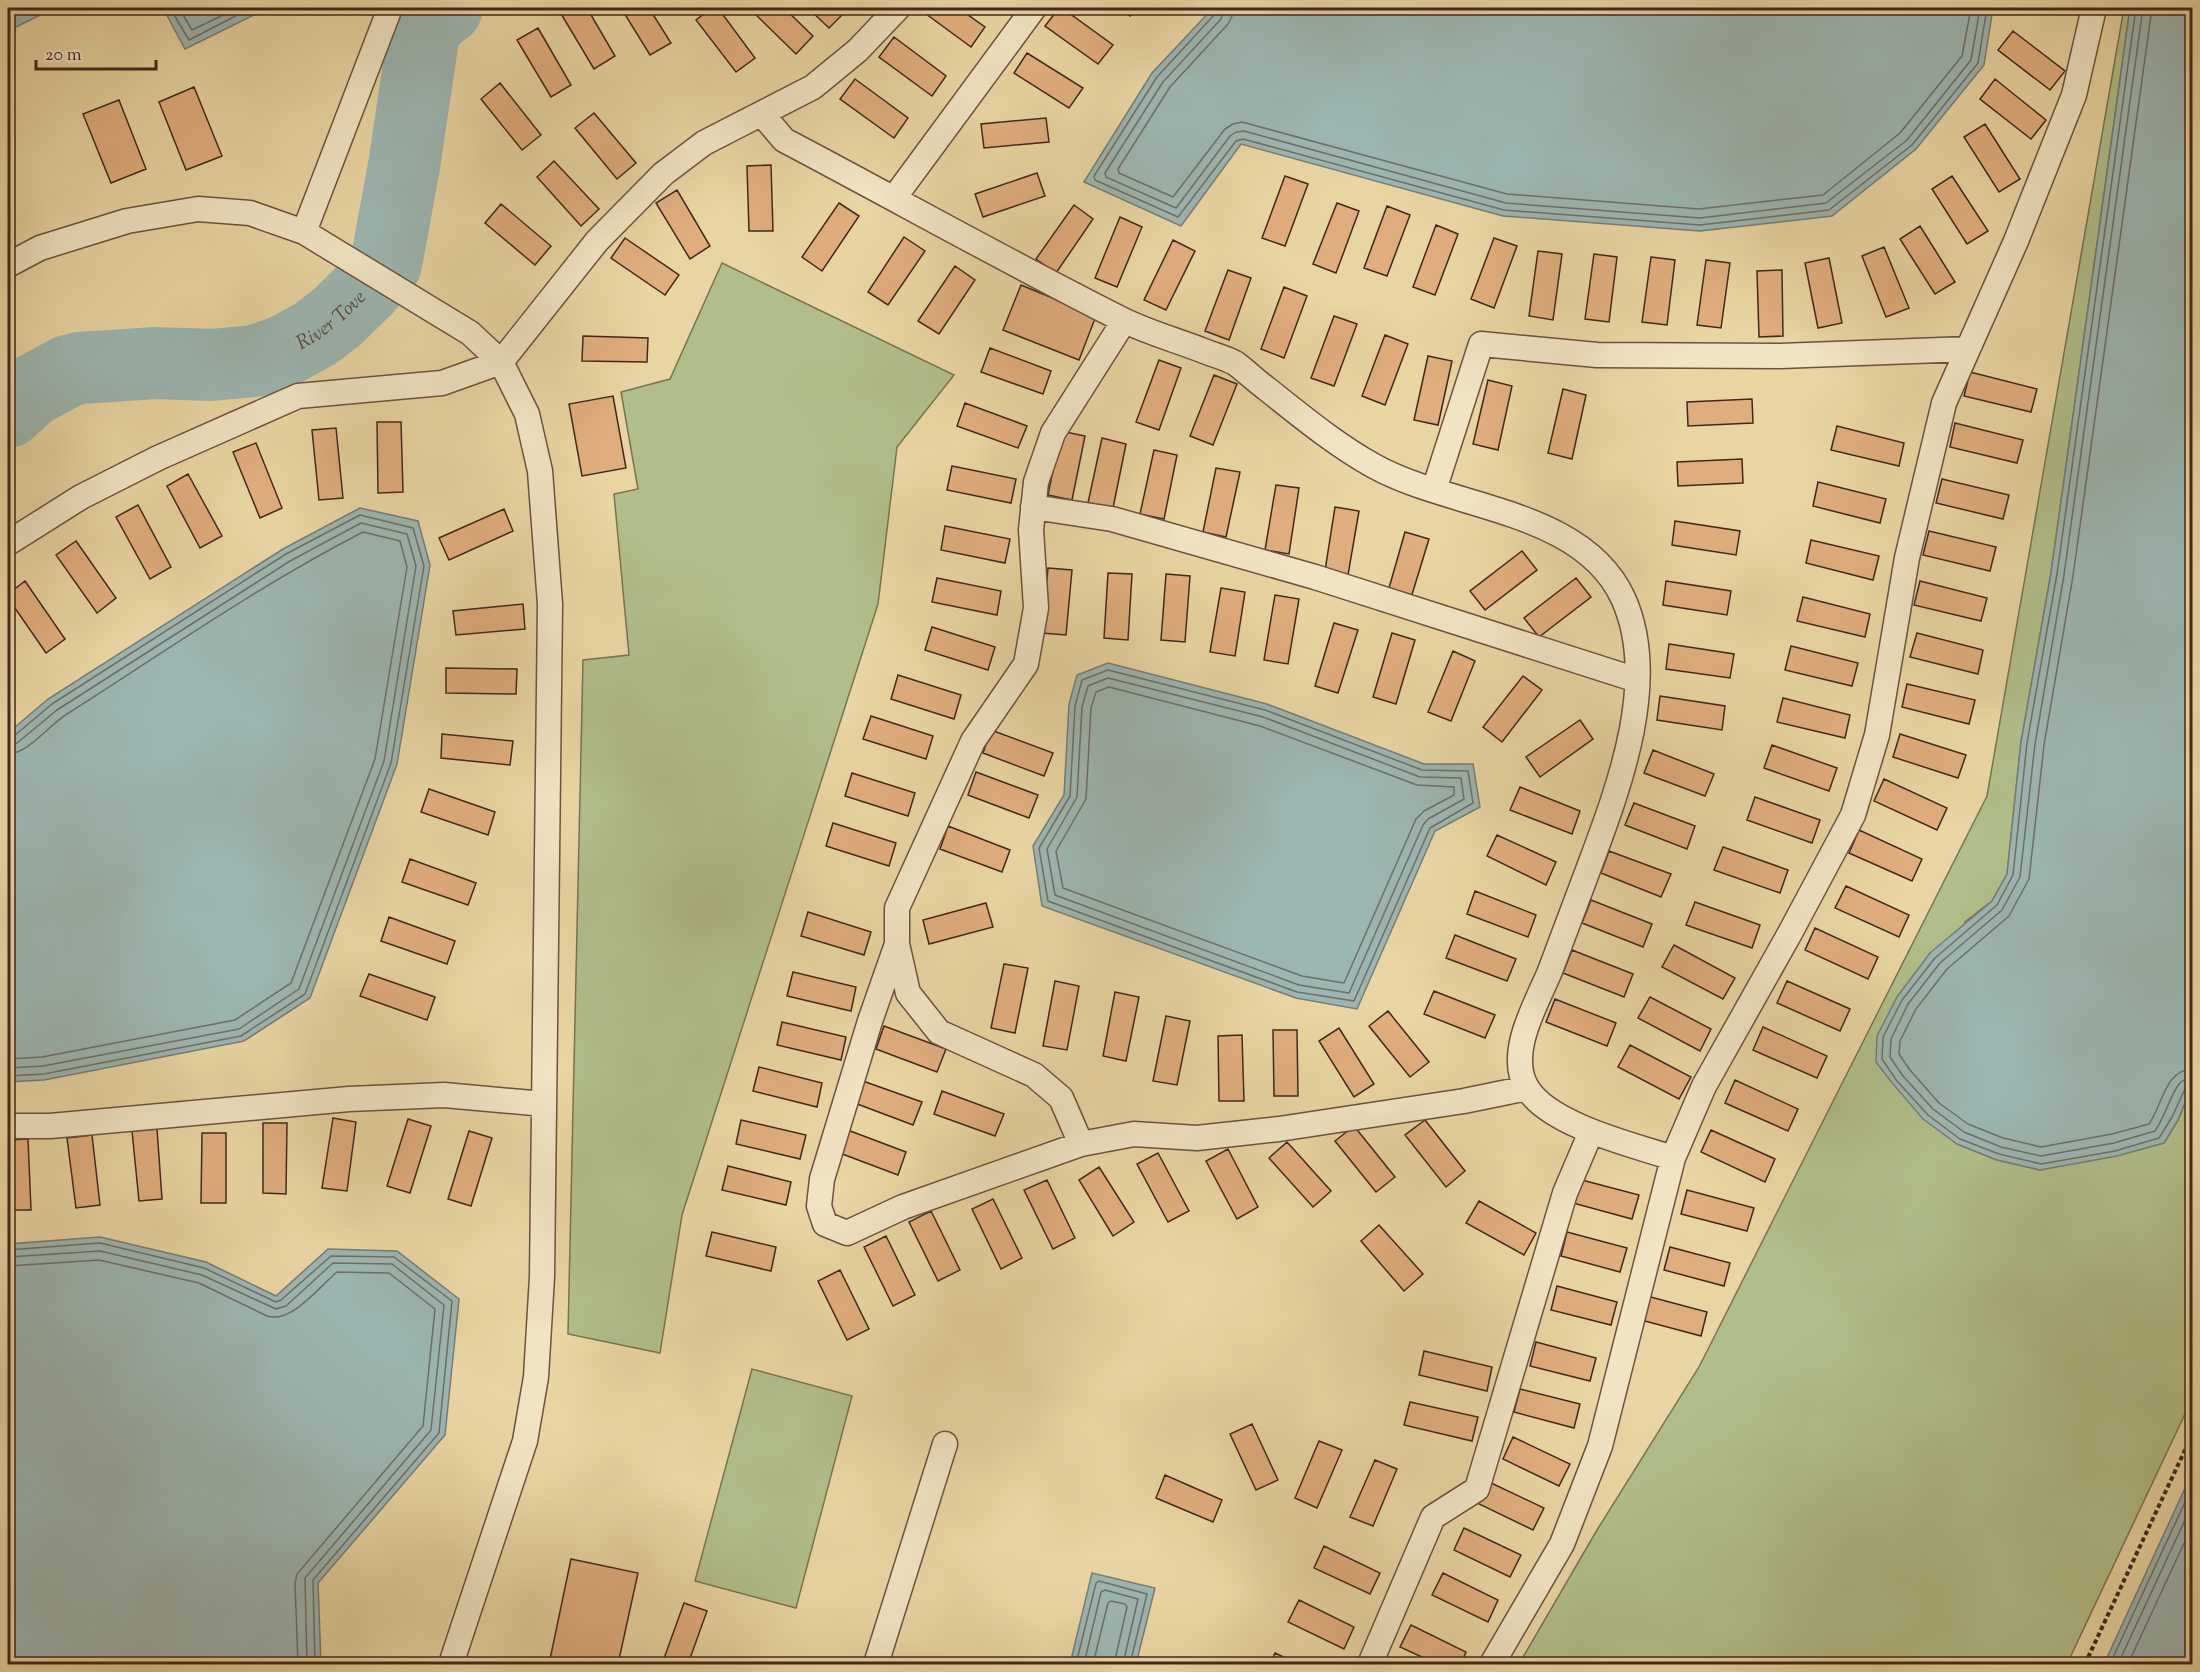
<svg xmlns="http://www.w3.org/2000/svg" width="2200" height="1672" font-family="'Sorts Mill Goudy',serif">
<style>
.green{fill:#b1be89;stroke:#7a7254;stroke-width:1.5}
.water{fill:#9cb6b1;stroke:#787d76;stroke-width:1.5}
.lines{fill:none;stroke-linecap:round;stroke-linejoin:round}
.shore{stroke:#6f6e68;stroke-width:1.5}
.river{stroke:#9cb6b1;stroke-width:72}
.building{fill:#e0ad7e;stroke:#42271e;stroke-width:1.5}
.lane-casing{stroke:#6c523f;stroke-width:27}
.path{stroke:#42271e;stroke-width:4;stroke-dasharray:4.5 3;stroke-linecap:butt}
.lane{stroke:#f1e4c3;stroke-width:24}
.labels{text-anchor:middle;stroke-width:6;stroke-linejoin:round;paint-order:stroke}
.water-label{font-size:20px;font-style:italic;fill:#584b43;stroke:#f1e4c3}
</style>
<rect width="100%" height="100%" fill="#e9d5a3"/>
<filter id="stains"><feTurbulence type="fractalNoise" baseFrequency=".00333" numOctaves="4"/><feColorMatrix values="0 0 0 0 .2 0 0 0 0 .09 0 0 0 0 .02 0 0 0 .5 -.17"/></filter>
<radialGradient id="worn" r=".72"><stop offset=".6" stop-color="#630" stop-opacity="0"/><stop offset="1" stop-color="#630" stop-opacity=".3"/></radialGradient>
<path class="green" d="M2124,8H2130L2051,573L2021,742L2007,874L1992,901L1965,922L1957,1144L1997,1160L2040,1170L2164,1143L2178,1120L2192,1086V1399L2067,1664H1519L1597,1530L1699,1367L1987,796Z
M722,263L954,375L897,447L878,604L682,1215L660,1353L568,1334L583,660L629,655L614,494L638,489L621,392L670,379Z
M752,1369L852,1396L796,1608L695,1581Z"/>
<path class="water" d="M8,8H54L8,31Z
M163,8H258L256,14L185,49Z
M1213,8H1993L1984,65L1916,149L1832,216L1700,231L1503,216L1241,144L1181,226L1084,182L1152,73Z
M2130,8H2192V1086L2178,1120L2164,1143L2117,1156L2040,1170L1997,1160L1957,1144L1923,1119L1893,1084L1876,1062L1877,1036L1897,997L1930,953L1992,901L2007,874L2021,742L2051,573Z
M360,508L418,521L430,565L397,764L310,998L244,1041L44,1080L8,1082V733L48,699L283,549Z
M1108,663L1267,704L1424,764H1473L1480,807L1435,831L1357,1009L1296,998L1042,906L1033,846L1064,795L1069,704L1077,675Z
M100,1237L206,1262L276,1296L328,1249L397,1251L459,1299L445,1435L318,1583L321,1664H8V1244Z
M2192,1473V1660L2190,1664H2104Z
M1092,1573L1155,1588L1136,1664H1070Z"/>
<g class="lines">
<path class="shore" d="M170,8L189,40L251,8
M179,8L192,30L238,8
M1217,8L1215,14L1157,77L1094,176L1095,180L1178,217L1236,141L1243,139L1504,210L1700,225L1829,210L1912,145L1978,63L1987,8
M1224,8L1221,19L1163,82L1105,173L1106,177L1176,208L1230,136L1236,132L1244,131L1506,203L1700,218L1826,203L1907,140L1971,60L1980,8
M1233,8L1232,16L1228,24L1170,87L1118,169L1119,173L1173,197L1225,129L1233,124L1242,122L1507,194L1699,209L1823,195L1900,133L1962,56L1971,8
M2136,8L2057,574L2027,743L2013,875L1997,905L1935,958L1902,1000L1883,1037L1882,1059L1897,1081L1928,1115L1960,1139L1999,1154L2041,1164L2115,1151L2159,1138L2172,1117L2185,1089L2192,1086
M2143,8L2064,575L2035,744L2020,877L2002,910L1940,963L1908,1004L1891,1039L1890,1057L1903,1076L1933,1109L1964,1132L2001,1147L2041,1156L2114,1143L2155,1131C2165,1117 2170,1096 2179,1084C2183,1079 2187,1079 2192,1078
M2152,8L2073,576L2044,745L2029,879L2009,916L1947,969L1916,1009L1900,1041L1899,1054L1910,1070L1939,1103L1968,1124L2003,1138L2041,1147L2112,1134L2149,1124C2162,1106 2165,1070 2192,1069
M1108,670L1265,710L1422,770L1468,771L1473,803L1430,828L1354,1001L1297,992L1048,901L1039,848L1070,796L1075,706L1082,680Z
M1108,678L1263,717L1420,777L1461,778L1464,799L1428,819L1423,825L1349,993L1299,985L1055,895L1047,849L1077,797L1082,707L1088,686Z
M1109,687L1260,726L1417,785L1454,787V795L1424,811L1416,819L1344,983L1302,976L1063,888L1056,851L1086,799L1091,708L1096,692Z
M8,737L14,736L52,704L286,554L360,515L413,528L424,566L391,763L305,994L241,1036L44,1074L8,1076
M8,745L17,743L57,710L290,561L361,523L407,534L416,566L384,761L299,989L239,1029L43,1066L8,1068
M8,754C29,753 49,725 67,714C164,652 260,585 363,532L400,541L407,567L375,759L291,983L235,1020L42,1057L8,1059
M8,1250L100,1243L204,1268L276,1302L281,1300L331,1256L394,1257L452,1301L439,1433L313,1580L315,1664
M8,1257L100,1251L202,1275L276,1309L286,1306L333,1263L392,1264L444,1305L431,1430L305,1578L307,1664
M8,1266L99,1260L199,1283L267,1316C291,1324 319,1287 337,1272L389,1273L435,1309L423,1426L297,1574L295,1584L298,1664
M1076,1664L1096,1583L1099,1581L1147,1594L1130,1664
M1084,1664L1101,1592L1105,1590L1138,1599L1123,1664
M1093,1664L1108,1603L1111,1601L1125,1604L1127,1607L1114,1664
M2110,1664L2192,1487
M2118,1664L2192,1505
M2128,1664L2192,1526"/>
<path class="river" id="s1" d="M8,412L31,391L68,371L80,368L156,363L211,365L255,361L284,351L315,334L337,317L367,288L386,264L404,166L425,25L447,8"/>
</g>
<path class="building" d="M569,8H587L615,56L594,69L560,12Z
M621,8H649L671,43L650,55Z
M712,8H718L755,58L736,72L696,20Z
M749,8H784L813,36L796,54Z
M808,8H843L846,11L829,28Z
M918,8H958L985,27L971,47Z
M1059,8H1062L1113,45L1098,64L1045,26Z
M1119,8H1136L1130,16Z
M538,28L571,85L551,97L517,40Z
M2013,31L2065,71L2050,90L1998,50Z
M894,37L946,76L932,96L879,57Z
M1027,53L1083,88L1069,108L1014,73Z
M855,79L908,118L894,138L840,99Z
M1995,79L2046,120L2031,139L1980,99Z
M500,83L541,135L522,150L481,99Z
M194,87L222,156L186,170L159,102Z
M119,100L146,169L111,183L83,114Z
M594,113L636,163L617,179L575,128Z
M1046,118L1049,142L984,148L981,124Z
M1985,124L2020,179L1999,192L1964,137Z
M554,161L599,209L581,226L537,177Z
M771,165L773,231H749L747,166Z
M1037,173L1045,196L983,217L975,194Z
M1285,176L1308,184L1285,246L1262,238Z
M1952,176L1988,231L1967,244L1932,189Z
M677,190L710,246L690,259L656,203Z
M839,203L859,216L822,271L802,257Z
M1337,203L1359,211L1336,273L1313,264Z
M501,204L551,246L535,265L485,223Z
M1074,205L1093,219L1056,273L1036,259Z
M1387,206L1410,215L1387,276L1364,268Z
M1120,217L1142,227L1117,287L1095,278Z
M1436,225L1458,234L1435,295L1413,287Z
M1920,226L1955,282L1935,294L1900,239Z
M904,237L925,251L888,305L868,292Z
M625,238L679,275L665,295L611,258Z
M1494,238L1517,246L1494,308L1471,299Z
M1173,240L1195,251L1166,310L1144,300Z
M1884,247L1909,308L1886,317L1862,256Z
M1538,251L1562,254L1553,320L1529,316Z
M1594,254L1617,257L1609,322L1585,319Z
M1651,257L1675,260L1667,325L1642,322Z
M1829,258L1842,323L1818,328L1805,263Z
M1706,260L1730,263L1721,328L1697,325Z
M955,266L975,280L939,334L918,321Z
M1228,270L1251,278L1229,340L1205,331Z
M1782,270L1783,336L1759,337L1757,271Z
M1021,285L1096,316L1079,360L1003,330Z
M1284,287L1307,296L1284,358L1261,349Z
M1334,316L1357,324L1334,386L1311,378Z
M1385,335L1408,344L1385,405L1362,396Z
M583,336L648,338L647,362L582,361Z
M990,348L1051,371L1043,394L981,372Z
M1428,356L1452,361L1438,425L1414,420Z
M1159,360L1181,368L1159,430L1136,422Z
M1970,372L2037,389L2031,412L1964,396Z
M1214,375L1237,384L1213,445L1190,436Z
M1488,380L1512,386L1498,450L1473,444Z
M1563,389L1586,395L1572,459L1548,453Z
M613,396L626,468L582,476L569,404Z
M1752,399L1753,423L1688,426L1687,402Z
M965,403L1027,426L1018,448L957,426Z
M377,422H401L403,492L378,493Z
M1955,423L2023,440L2017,463L1950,447Z
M1837,426L1904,443L1899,466L1831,450Z
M336,428L343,498L319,500L312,430Z
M1061,431L1085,436L1072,500L1048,495Z
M1102,438L1126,444L1113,508L1088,503Z
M256,443L282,508L260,518L233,452Z
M1154,450L1177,455L1164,519L1140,514Z
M1742,459L1743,483L1678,486L1677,462Z
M952,466L1016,479L1011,503L947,490Z
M1216,468L1240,472L1226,537L1203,532Z
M188,474L222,536L200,548L167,486Z
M1942,479L2009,495L2003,519L1936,503Z
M1818,482L1886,499L1880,523L1813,506Z
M1276,485L1299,488L1289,554L1265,550Z
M138,505L171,567L150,579L116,517Z
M1335,507L1359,511L1348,575L1325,571Z
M504,509L513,531L449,560L439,538Z
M1675,521L1740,531L1736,555L1672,545Z
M945,526L1010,539L1005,563L941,550Z
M1929,531L1996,547L1990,571L1923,555Z
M1405,532L1429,539L1410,601L1387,595Z
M1811,540L1879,556L1873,580L1806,563Z
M76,541L116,598L97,613L56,555Z
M1522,551L1537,570L1485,610L1470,591Z
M1048,568L1072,570L1066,635L1042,633Z
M1108,573L1132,574L1128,640L1104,638Z
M1166,574L1190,576L1185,642L1161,640Z
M937,578L1001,591L997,615L932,602Z
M1576,578L1591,597L1539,637L1524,618Z
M25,581L65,639L46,653L8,598V594Z
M1666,581L1731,591L1727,615L1663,605Z
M1920,581L1987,598L1981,621L1914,605Z
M1221,588L1245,592L1235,656L1210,652Z
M1275,595L1299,599L1288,664L1264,660Z
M1803,597L1870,614L1865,637L1797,621Z
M523,604L525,629L456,635L453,611Z
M1334,623L1358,630L1338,693L1315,686Z
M932,627L995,647L988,670L925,650Z
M1392,633L1415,640L1396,704L1373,697Z
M1917,633L1983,650L1978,674L1910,657Z
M1669,644L1734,654L1730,678L1666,669Z
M1791,646L1858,663L1852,686L1785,670Z
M1453,651L1475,661L1451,721L1428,712Z
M446,668L517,669L516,694L446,693Z
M898,675L961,695L954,719L891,699Z
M1523,676L1542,690L1502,742L1483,727Z
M1907,684L1975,700L1969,724L1902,707Z
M1660,696L1725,706L1722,730L1657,720Z
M1783,698L1850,715L1845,738L1777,722Z
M871,716L933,736L926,759L863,739Z
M1580,720L1593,739L1540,777L1526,757Z
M991,730L1053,753L1044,776L983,753Z
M442,734L513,741L510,765L441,758Z
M1900,734L1966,755L1958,778L1893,757Z
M1772,745L1837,768L1829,791L1764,768Z
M1653,750L1714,774L1705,796L1644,773Z
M976,772L1038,795L1029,818L968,795Z
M852,773L915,793L908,816L845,796Z
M1884,779L1947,808L1937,830L1874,801Z
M1520,787L1580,811L1572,834L1510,810Z
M429,789L495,812L488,835L421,812Z
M1755,797L1820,820L1812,843L1747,820Z
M1634,803L1695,826L1687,849L1625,825Z
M833,823L896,843L889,866L826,846Z
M948,826L1010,850L1002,872L940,849Z
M1859,830L1922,859L1912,881L1849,853Z
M1497,835L1556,862L1546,885L1487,856Z
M1723,847L1788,870L1780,893L1714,870Z
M1609,851L1671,874L1661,897L1601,873Z
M410,859L476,883L468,905L402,882Z
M1846,886L1909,915L1899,937L1835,908Z
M1475,891L1536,915L1528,937L1467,914Z
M1591,900L1652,924L1643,947L1582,923Z
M1695,902L1760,925L1752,948L1686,925Z
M986,903L993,927L929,944L923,920Z
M808,912L871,932L864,955L801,936Z
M389,917L455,941L447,964L381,941Z
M1815,928L1878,957L1868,979L1805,950Z
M1455,935L1516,959L1507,981L1446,958Z
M1674,945L1735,978L1723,999L1662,967Z
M1572,950L1633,974L1624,997L1563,973Z
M1004,964L1028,968L1015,1033L991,1028Z
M793,972L856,987L851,1011L787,996Z
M369,974L435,997L427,1020L360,996Z
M1055,981L1079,986L1067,1050L1043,1046Z
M1787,981L1850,1009L1840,1031L1777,1003Z
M1434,991L1495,1015L1485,1038L1424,1014Z
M1115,992L1139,997L1126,1061L1103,1056Z
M1650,997L1711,1029L1700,1051L1638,1018Z
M1555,999L1616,1023L1607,1046L1546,1022Z
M1388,1011L1429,1062L1410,1077L1369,1026Z
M1166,1016L1190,1021L1177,1085L1153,1081Z
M782,1022L846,1037L841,1060L777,1045Z
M884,1026L946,1049L937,1072L876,1049Z
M1763,1027L1827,1056L1817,1078L1753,1050Z
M1339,1028L1374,1084L1354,1097L1319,1041Z
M1273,1030H1297L1298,1096H1274Z
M1242,1035L1244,1101H1219L1218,1036Z
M1630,1045L1691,1077L1679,1099L1618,1067Z
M759,1067L822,1083L817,1107L753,1091Z
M860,1080L922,1102L913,1125L852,1102Z
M1735,1080L1798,1109L1788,1131L1725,1103Z
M942,1091L1004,1114L995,1136L934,1114Z
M333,1118L356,1122L347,1191L322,1188Z
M408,1119L431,1126L410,1193L387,1186Z
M741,1120L806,1135L800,1159L736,1144Z
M1425,1120L1465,1171L1446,1187L1405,1135Z
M263,1123H287L286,1194L263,1193Z
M1354,1126L1395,1177L1376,1192L1335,1141Z
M157,1129L162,1199L139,1201L132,1131Z
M845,1129L906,1152L898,1175L837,1152Z
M1711,1130L1775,1159L1765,1182L1701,1152Z
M469,1131L492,1138L471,1206L448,1199Z
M202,1133H226V1203H201Z
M92,1135L100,1205L76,1208L67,1138Z
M28,1139L31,1210H8V1140Z
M1287,1142L1331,1191L1313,1207L1269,1158Z
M1228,1149L1258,1207L1237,1219L1206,1161Z
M1158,1153L1189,1211L1168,1222L1137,1164Z
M728,1166L791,1182L786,1205L722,1190Z
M1099,1167L1134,1222L1113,1236L1079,1180Z
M1578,1179L1639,1195L1632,1219L1573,1203Z
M1047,1180L1075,1238L1053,1249L1024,1190Z
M1687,1190L1754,1208L1747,1231L1681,1214Z
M993,1199L1022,1258L1001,1269L972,1209Z
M1479,1201L1536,1233L1524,1255L1466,1223Z
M931,1211L960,1270L938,1281L909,1222Z
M1379,1225L1423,1274L1404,1291L1361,1241Z
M712,1232L776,1247L771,1271L706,1256Z
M1567,1232L1627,1248L1620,1272L1561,1256Z
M886,1236L915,1295L893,1306L864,1247Z
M1670,1247L1730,1263L1724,1286L1664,1270Z
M840,1270L869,1329L847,1340L818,1281Z
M1557,1286L1617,1302L1611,1325L1551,1310Z
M1647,1296L1707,1312L1701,1336L1641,1320Z
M1536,1342L1596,1358L1590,1381L1530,1366Z
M1424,1351L1492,1367L1487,1391L1419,1375Z
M1520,1389L1580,1404L1574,1428L1514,1412Z
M1410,1402L1478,1417L1472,1441L1404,1425Z
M1252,1424L1278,1480L1256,1490L1230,1434Z
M1513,1437L1570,1464L1559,1486L1503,1459Z
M1319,1441L1342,1450L1317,1508L1295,1498Z
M1375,1460L1397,1469L1373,1526L1350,1517Z
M1165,1475L1222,1500L1213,1522L1156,1498Z
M1487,1481L1544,1508L1533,1530L1477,1503Z
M1464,1528L1521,1555L1510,1577L1454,1550Z
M1324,1546L1380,1573L1370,1594L1314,1568Z
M571,1559L638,1573L618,1664H549Z
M1443,1573L1498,1600L1488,1622L1432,1595Z
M1299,1600L1354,1627L1344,1649L1288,1622Z
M684,1603L707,1611L688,1664H662Z
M1411,1625L1466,1652L1461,1664H1437L1400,1647Z
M1275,1653L1298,1664H1270Z"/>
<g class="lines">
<g class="lane-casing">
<path id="lane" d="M762,114L784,140C896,199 1006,261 1119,318C1146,332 1176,340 1204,351C1214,355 1226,358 1235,363C1246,371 1256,381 1267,389C1301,416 1336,445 1374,466C1451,509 1582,509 1623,598C1661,681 1617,792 1588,870C1575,904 1563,937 1550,971C1537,1003 1506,1053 1527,1088C1549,1125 1633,1145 1673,1158
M894,198L1034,8
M304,232L390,8
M8,265L40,248L127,221L198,209L250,213L304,232L470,333L501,362L527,414L540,471L550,604L542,1277L536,1377L525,1441L451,1664
M1434,490L1481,344L1597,355L1780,356L1968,349
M1033,507L1112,519L1315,577L1637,680
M8,543L81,497L158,458L298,396L442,383L501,362L597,241L663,174L704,143L813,87L858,50L898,8
M897,944L870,1021L822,1179L819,1206L825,1224L847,1233L903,1207L1081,1144L1134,1134L1197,1138L1279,1129L1464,1101L1527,1088
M8,1126H50L349,1099L444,1095L544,1104
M1081,1144L1061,1098L1034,1075L939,1032L908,993L897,944V908L973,741L1026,664L1036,608L1031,530L1036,482L1053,433L1124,321
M876,1664L945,1444
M1370,1664L1433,1517L1477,1489L1565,1193L1591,1132
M1492,1664L1562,1544L1600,1446L1673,1158L1704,1086L1790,933L1853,815L1877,735L1907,558L1944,403L2016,241L2074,95L2094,8"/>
</g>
<path class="path" d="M2085,1664L2192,1435"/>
<use href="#lane" class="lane"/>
</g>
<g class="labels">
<g class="water-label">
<text dy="7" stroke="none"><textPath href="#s1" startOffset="348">River Tove</textPath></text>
</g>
</g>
<rect width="2200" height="1672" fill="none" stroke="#e9d5a3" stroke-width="30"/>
<rect x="9" y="9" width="2182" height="1654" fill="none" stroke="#42271e" stroke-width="3"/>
<rect x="15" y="15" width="2170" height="1642" fill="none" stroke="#42271e" stroke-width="1.5"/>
<path d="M36 60v9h120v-9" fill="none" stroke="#42271e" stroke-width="3"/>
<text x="45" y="60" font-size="18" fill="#42271e" stroke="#f1e4c3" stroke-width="4.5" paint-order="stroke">20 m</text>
<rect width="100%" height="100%" filter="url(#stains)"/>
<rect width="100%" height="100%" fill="url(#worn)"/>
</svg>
